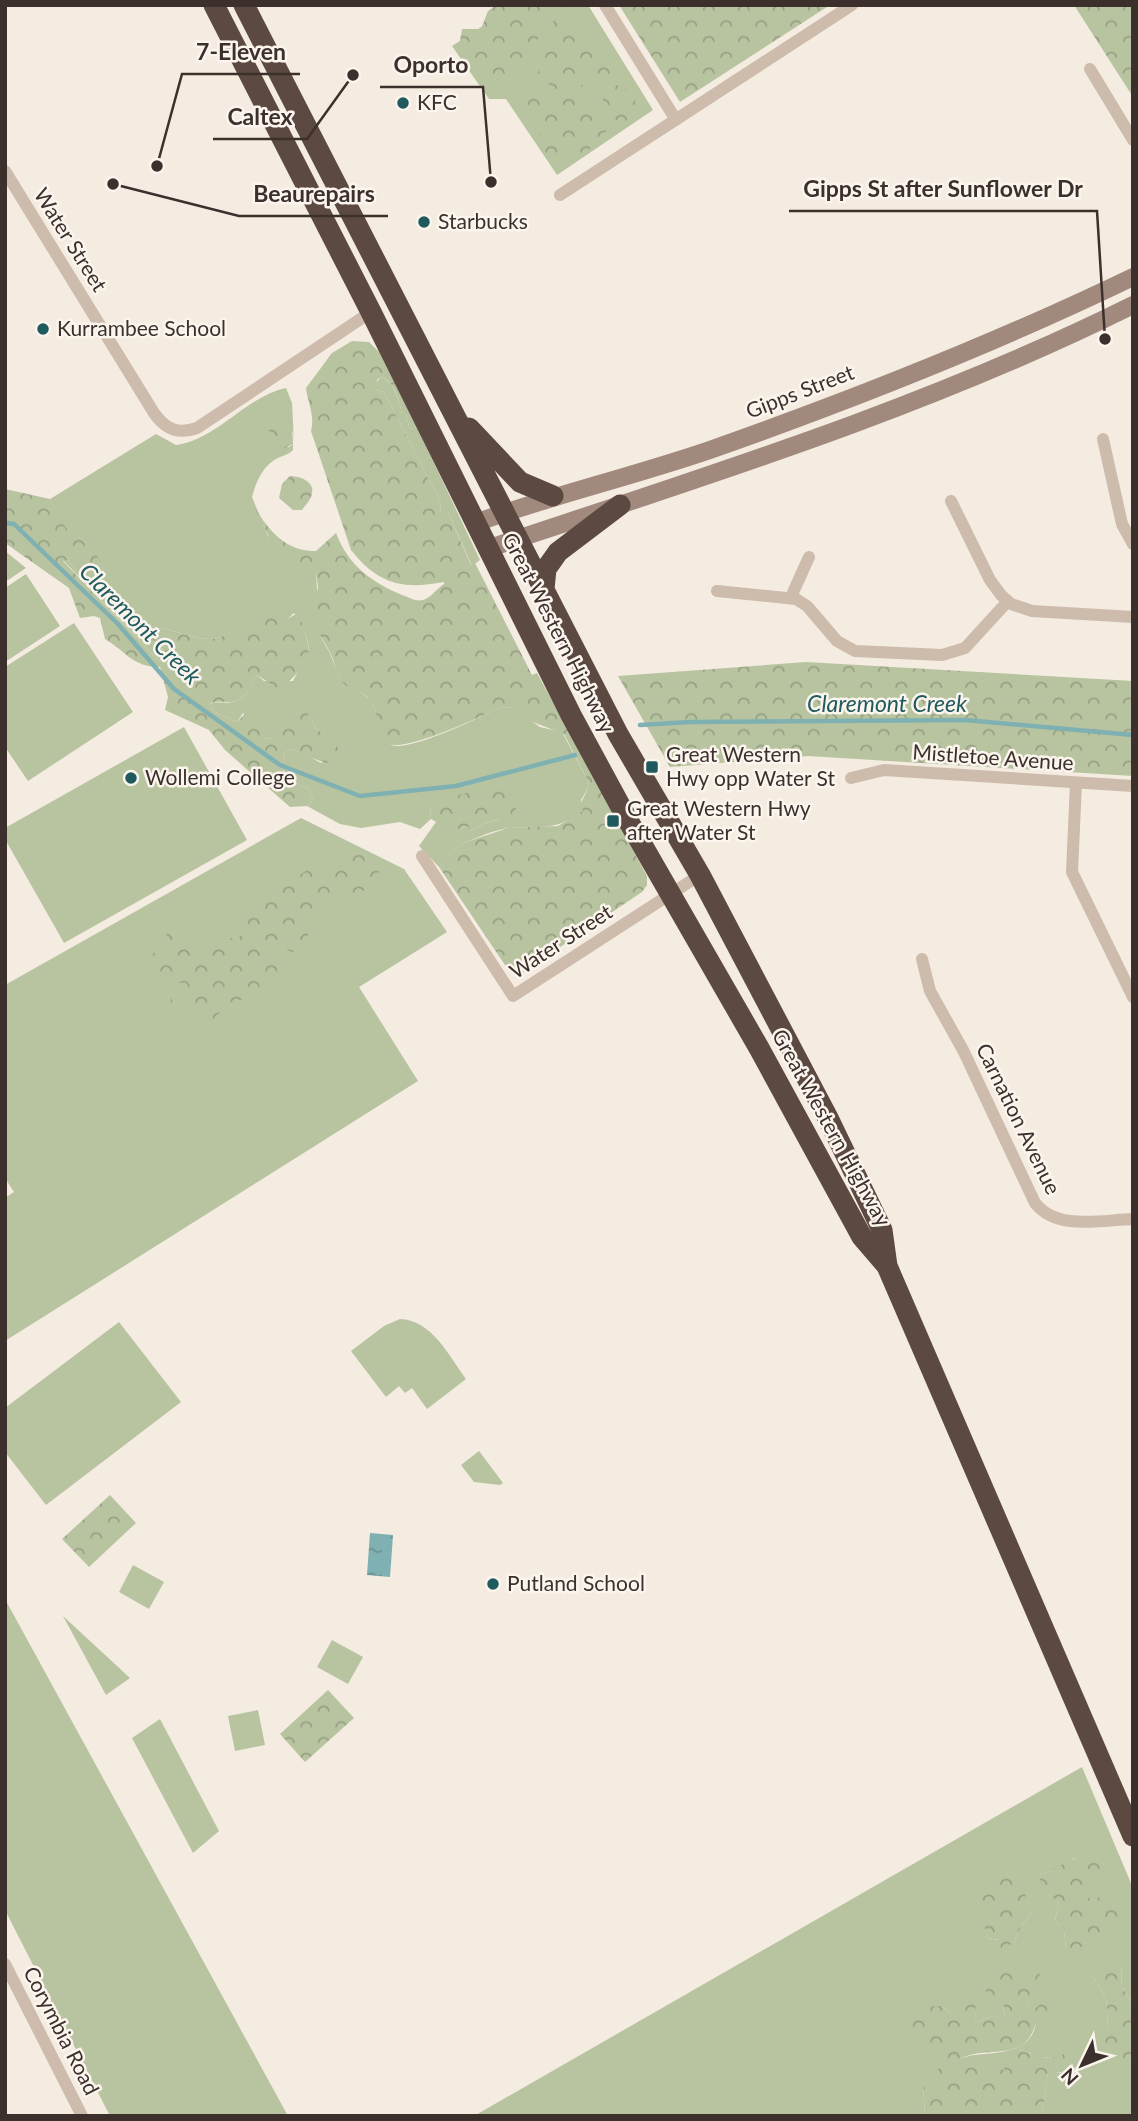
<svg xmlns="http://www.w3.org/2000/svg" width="1138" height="2121" font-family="Lato,sans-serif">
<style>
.green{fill:#b8c4a0;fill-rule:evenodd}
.forest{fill:url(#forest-crowns)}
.water{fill:url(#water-ripples)}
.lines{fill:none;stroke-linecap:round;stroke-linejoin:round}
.stream{stroke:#7fb0b2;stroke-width:4.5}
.street{stroke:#cdbbac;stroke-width:12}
.secondary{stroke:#a18a7d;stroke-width:18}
.highway{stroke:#5c4a42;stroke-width:21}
.poi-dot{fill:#1f5a5e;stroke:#fbf5ee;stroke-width:2.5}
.labels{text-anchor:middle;stroke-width:5;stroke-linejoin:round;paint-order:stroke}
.poi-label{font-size:21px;fill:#3b302b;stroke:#fbf5ee;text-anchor:start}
.street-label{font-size:21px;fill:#3b302b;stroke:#fbf5ee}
.water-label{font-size:23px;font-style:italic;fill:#1f5a5e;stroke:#fbf5ee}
.leader{fill:none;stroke:#3b302b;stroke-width:2.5}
.callout-dot{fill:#3b302b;stroke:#fbf5ee;stroke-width:2.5}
.callout-label{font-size:23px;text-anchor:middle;font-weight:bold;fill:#3b302b;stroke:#fbf5ee;stroke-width:5;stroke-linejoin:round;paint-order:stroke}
</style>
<defs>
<pattern id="forest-crowns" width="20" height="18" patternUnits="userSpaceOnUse" patternTransform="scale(1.75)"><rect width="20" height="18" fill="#b8c4a0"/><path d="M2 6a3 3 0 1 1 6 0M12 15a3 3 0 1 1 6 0" fill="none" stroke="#97a083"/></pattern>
<pattern id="water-ripples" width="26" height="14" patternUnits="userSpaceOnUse" patternTransform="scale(1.75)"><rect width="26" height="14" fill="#7fb0b2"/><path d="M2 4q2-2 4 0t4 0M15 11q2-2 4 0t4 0" fill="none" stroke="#699091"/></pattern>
</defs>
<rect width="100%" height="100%" fill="#f4ebe1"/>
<path class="green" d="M515,5H588L653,110L557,175L506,99H489L452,46Z
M381,377C394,382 400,401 402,414H406L409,427L411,429L417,427L480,560L472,566L448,512H441L440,501L384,392L376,390L375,384Z
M286,388L292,403L294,442L293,432L284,424L275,420L276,440L279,444L289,447L293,444V450C288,455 284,455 278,458C263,465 256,482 252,497L268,536L316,574L320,636L330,653L339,677L344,684L360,692L371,700L387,741C391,744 392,746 397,746C421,746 478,718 502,707L512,708L540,727L562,732L587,779L588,788L581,800L584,811C555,831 543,826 511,828C495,829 478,838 463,843C452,848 449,860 439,867L419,846L436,822L450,838L459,829L467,826L471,831L483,824L500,819L430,808L431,819L420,829L400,822L361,828L340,824L307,806L313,800L308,788L299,785L285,774L283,754L290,749L304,754L321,763L341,751L316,728L308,714L271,738L262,739L243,713L237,722L215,712L209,704C218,701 225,704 233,702C247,699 250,685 257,675L264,681H293L299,669L309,660C310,643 305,627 294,613L285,621C246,604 241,637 210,639C195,639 176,631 161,628L153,641L169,655L168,663L158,660L63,560H67L79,573L87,543L64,527L50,499L156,434L176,445C218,439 245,397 286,388Z
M5,551L26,568L5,582Z
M26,574L60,626L5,662V588Z
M74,623L133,712L28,781L5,747V667Z
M184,727L247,840L64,943L5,839V828Z
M301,818L404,869L447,932L359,987L418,1081L5,1341V1198L14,1192L5,1178V985Z
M400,1319C432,1320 449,1356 466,1379L427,1409L412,1388L405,1393L399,1386L386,1397L351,1351L384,1326Z
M119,1322L181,1402L46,1505L5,1452V1408Z
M479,1451L503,1483L500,1485L474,1482L461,1465Z
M133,1565L164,1582L149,1609L119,1592Z
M5,1599L288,2116H110L5,1910Z
M63,1616L130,1678L106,1695Z
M332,1640L363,1657L348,1684L317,1667Z
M258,1710L265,1745L235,1751L228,1716Z
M160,1719L219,1831L193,1853L132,1738Z
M1082,1767L1133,1888V2005L1122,1987L1121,1966L1092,1975L1106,1999L1108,2028L1119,2066L1133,2054V2116H1042L1048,2072L1061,2073L1059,2058L1040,2057L1019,2049L1005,2070L923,2083L925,2116H474ZM1075,1858L1085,1897L1095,1900L1066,1949L1064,1929L1055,1921L1059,1901L1040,1875L1060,1867ZM1027,1902L1031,1914L1021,1926L1014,1943L987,1938L983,1916ZM974,1997L976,2022L993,2016L1005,2018L1003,2003L1026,2004C1033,2011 1037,2017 1035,2027C1028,2054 996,2052 974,2055C966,2056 957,2060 948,2063L942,2006L949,2012Z"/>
<path class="forest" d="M496,5H567L541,26L532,62L501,85L477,81L459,47L462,29H481L488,11Z
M619,5H830L680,102Z
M1074,5H1133V97Z
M575,10L579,35L603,47L615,58L619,76L597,79L579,71L583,86C561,95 552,91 538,73L554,20Z
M617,85L636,93L634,117L621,123L603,112L611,126L589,150L556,166L541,148L538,127L525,100L533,86L557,92L602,112L603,97Z
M352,341L369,342L379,352L417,427L411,429L409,427L406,414L402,415C400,402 395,382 381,377L377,380L376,390L384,392L440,501L441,512H448L471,565L475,563L532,675L537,673L647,876V885L642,892L520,974L510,972L507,968L439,867C449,860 452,847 463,843L508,828L558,826L583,811L581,803L588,788L587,779L564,734L525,719L512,708L502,707C485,715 405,752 390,744C378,737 379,712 370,700C363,690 351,692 343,683C336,675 335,663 331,654C325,642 317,632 311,621L318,587L316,574L280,552L273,545L254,506C268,530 286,552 316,551L336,533C348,565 371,582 402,595C409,597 415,602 423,600C432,597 436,589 444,584V582C402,590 378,584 351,550L311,431C315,415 308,404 306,388L332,353Z
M275,420L292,426L293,444L284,448L269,436L270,422Z
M290,476C298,476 315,481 312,493C312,498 305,506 302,510H293L279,498L282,484Z
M5,489L50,499L65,527L87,543L101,561L99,571L88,576L79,573L67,560L63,561L158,660L168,663L169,655L153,641L152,635L161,628C176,631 195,639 210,639C241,637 245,604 285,620L298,613C304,628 310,644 309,661C297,670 293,681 279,689L257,675C249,688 245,703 227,702C220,702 216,701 209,704L215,712L237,722L251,707L262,711L263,739L271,738L284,712L295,707L308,714L316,728L341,750L340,764C317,763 310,756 290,749L283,754L285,774L299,785L308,788L313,800L307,806L290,807L225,750L209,730L165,710L168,697L160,667C132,667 127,652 105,639L100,618L94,616L80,618L69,588L5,543Z
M806,662L1133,681V776L808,756L670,767L618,676Z
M515,783L519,788V802L513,815L483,824L471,831L467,826L459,829L451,838L440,835L436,822L431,819L430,808L436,801L501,784Z
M366,852L380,864L377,881L360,893H350L344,883L333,893L317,894C311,905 313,920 306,930L310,940L304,956L281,948L277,957L284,962L279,975L271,977L269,987L255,997L231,1002L207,1025L171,1004L170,993L187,983L154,982L144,967L172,926L184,923L191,939L200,944L239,937L243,932L239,922L246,916L256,914C266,899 270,884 289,884L313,865H326Z
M110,1495L136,1523L89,1567L62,1539Z
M328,1690L354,1718L305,1762L280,1734Z
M1089,1854L1098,1859L1108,1875L1098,1890L1086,1897L1095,1900L1107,1891L1116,1896L1123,1909L1118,1925L1103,1926V1937L1087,1946L1066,1949L1064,1929L1055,1921L1059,1901L1041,1892L1040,1875C1057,1868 1072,1858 1089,1854Z
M1007,1863L1019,1873L1031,1914L1021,1926L1014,1943L1001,1948L999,1940L987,1938L976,1889L992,1871Z
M1101,1963L1121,1966L1122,1987L1133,2005V2054L1119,2067L1094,2063L1091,2039L1108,2028L1106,1999L1092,1975Z
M1010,1967H1035L1043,1979L1035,1996L1026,2004L1033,2011L1041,2003L1048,2007L1049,2018L1036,2022C1026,2060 998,2048 970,2055C963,2057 956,2061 948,2064L925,2053L907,2037L920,2007L942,2006L949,2012L956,2003L975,1996L976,2022L993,2016L1005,2017L1003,2003L985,1995L988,1982Z
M1019,2049C1040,2057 1052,2063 1071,2050L1082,2057C1071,2071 1065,2073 1048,2073L1042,2116H925L923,2083L940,2068L956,2078L966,2067L1004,2070V2055Z"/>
<path class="water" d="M370,1533L393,1535L390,1577L367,1575Z"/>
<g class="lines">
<path class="stream" d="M5,523L14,524L118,624L174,689L280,765L360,796L456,786L575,755
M640,725L690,722L965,720L1133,735"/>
<path class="street" d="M605,5L676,120
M1090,69L1133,140
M5,171L154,413C165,429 178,435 197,428L371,312
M560,195L852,5
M1103,439L1122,524L1133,544
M951,501L990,580L1001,595L1011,604L1032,611L1133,617
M717,591L796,599L807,606L837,641L855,651L942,655L965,648L1008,601
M791,597L809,557
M851,778L884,770L1133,786
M1076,783L1072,872L1133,997
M422,856L513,996L700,875
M922,959L930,991L963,1050L1035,1203C1057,1231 1101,1220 1133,1219
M5,1964L82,2116"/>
<path class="secondary" d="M475,523C551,496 630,477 707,451C852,400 994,344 1133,277
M487,549C706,476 926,408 1133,305"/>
<path class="highway" d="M214,5L371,312L571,715L629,822L759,1048L862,1237L887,1266L1133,1836
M244,5L618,734L700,875L829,1120L882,1230L887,1266
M469,428L520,482L553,496
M544,589L546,569L558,552L620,505"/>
</g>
<g class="poi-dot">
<circle cx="403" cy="103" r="7"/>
<circle cx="424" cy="222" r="7"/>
<circle cx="43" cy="329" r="7"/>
<rect x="645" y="760" width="14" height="14" rx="3.5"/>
<circle cx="131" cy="778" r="7"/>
<rect x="606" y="814" width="14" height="14" rx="3.5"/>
<circle cx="493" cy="1584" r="7"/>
</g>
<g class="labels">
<g class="poi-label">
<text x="417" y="110">KFC</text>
<text x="438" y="229">Starbucks</text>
<text x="57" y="336">Kurrambee School</text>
<text x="666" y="762">Great Western<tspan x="666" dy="24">Hwy opp Water St</tspan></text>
<text x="145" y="785">Wollemi College</text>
<text x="627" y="816">Great Western Hwy<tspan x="627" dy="24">after Water St</tspan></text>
<text x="507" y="1591">Putland School</text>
</g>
<g class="street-label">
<text transform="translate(70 240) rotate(58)" y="7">Water Street</text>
<text transform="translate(800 392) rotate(-21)" y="7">Gipps Street</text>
<text transform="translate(558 633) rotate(63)" y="7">Great Western Highway</text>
<text transform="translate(993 758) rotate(4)" y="7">Mistletoe Avenue</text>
<text transform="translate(561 942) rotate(-33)" y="7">Water Street</text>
<text transform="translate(1018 1119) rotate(64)" y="7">Carnation Avenue</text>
<text transform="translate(831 1128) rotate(61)" y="7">Great Western Highway</text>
<text transform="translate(61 2031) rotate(63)" y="7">Corymbia Road</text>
</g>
<g class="water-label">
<text transform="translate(140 624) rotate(45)" y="8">Claremont Creek</text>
<text x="887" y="712">Claremont Creek</text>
</g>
</g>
<path class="leader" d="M157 166L182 74H300M491 182L483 87H380M353 75L307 139H213M1105 339L1097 211H789M113 184L239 216H388"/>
<g class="callout-dot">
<circle cx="157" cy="166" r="7"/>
<circle cx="491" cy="182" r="7"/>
<circle cx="353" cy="75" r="7"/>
<circle cx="1105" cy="339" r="7"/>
<circle cx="113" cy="184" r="7"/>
</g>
<g class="callout-label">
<text x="241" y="60">7-Eleven</text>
<text x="431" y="73">Oporto</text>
<text x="260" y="125">Caltex</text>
<text x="943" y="197">Gipps St after Sunflower Dr</text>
<text x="314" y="202">Beaurepairs</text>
</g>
<rect width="1138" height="2121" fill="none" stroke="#3b302b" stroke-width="14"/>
<g transform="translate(1082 2065) rotate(227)" stroke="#fbf5ee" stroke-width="5" paint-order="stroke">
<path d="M0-5L12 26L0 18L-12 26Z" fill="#3b302b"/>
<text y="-10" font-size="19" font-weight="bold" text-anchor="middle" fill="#3b302b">N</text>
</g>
</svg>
